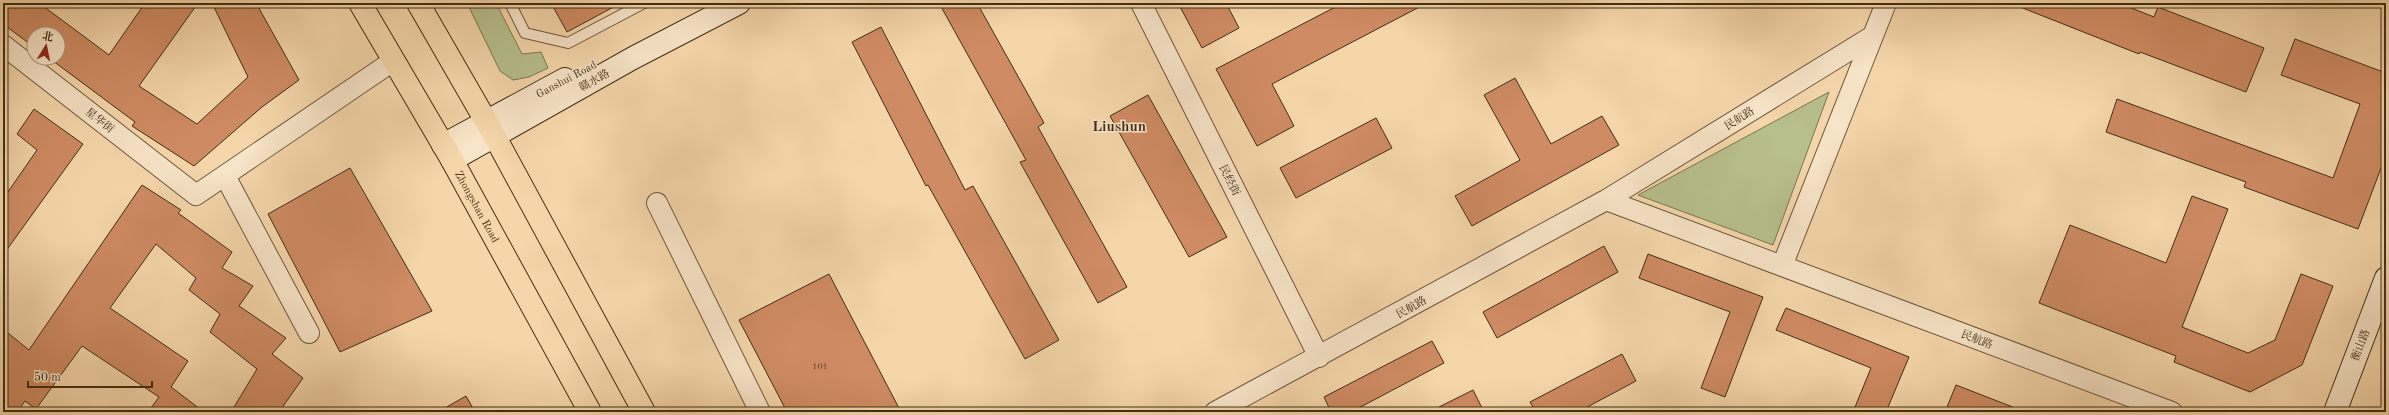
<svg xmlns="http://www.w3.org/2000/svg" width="2389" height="415" font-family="'Old Standard TT','Noto Serif SC',serif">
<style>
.green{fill:#b7bf8d;stroke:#7c7651}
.building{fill:#cf8b63;stroke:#412e15}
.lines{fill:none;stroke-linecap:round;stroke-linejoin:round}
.service-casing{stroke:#6e583a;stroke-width:12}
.minor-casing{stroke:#6e583a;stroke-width:22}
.secondary-casing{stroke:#412e15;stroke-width:24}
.primary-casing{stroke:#412e15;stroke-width:24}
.service{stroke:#f8e4c8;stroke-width:10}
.minor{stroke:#f8e4c8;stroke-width:20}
.secondary{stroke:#f8e4c8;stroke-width:22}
.primary{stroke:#f5d6ab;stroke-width:22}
.labels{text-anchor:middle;stroke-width:3;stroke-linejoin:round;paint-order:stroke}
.number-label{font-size:9px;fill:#644528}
.street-label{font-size:11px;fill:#412e15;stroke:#f8e4c8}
.district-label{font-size:15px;font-weight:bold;fill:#412e15;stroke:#f8e4c8}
</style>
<rect width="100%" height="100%" fill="#f5d6ab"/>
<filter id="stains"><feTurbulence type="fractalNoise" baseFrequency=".005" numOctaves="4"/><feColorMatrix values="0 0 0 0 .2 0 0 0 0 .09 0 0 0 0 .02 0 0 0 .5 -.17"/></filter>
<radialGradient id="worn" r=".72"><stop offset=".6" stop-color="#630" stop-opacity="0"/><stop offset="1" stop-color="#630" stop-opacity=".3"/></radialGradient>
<path class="green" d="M467,3H496L522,54L541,52L548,68L529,77L513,80L500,71Z
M1829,92L1773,245L1638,195Z"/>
<path class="building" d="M3,3H39L109,55L145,3H198L139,86L197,124L248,77L212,3H256L299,80L262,107L194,166L132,126L135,122L49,58H58V34H34V47L3,24Z
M551,3H621L567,32Z
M939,3H977L1044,123L1038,127L1127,287L1098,303L1020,162L1026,160Z
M1178,3H1226L1239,28L1202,48Z
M1343,3H1427L1272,84L1294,126L1257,146L1216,69Z
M2010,3H2119L2154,17L2158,7L2264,48L2246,92L2140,52L2139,54Z
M881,27L965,190L973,186L1059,340L1025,359L928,185L926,186L852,42Z
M2295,39L2386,73V155L2358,229L2244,187L2246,182L2106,132L2117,99L2333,178L2360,104L2281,75Z
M1515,78L1551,144L1602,116L1619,145L1472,226L1455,196L1520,160L1484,95Z
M1148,95L1227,237L1189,257L1110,116Z
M34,109L83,144L3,255V199L37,150L17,134Z
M1376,118L1392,148L1296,198L1280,168Z
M350,168L432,311L340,352L268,214Z
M142,185L181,210L178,213L232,252L222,268L253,286L239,306L286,338L272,354L303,378L279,412H231L257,369L210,332L220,314L189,290L196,278L156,244L110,308L188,361L171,387L204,412H148L159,397L82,346L36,409L25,401L17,412H3V329L29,350Z
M2192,196L2228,209L2182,327L2248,353L2275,340L2301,274L2333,286L2302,365L2250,392L2174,362L2176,356L2039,303L2070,225L2166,263Z
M1604,246L1618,272L1497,338L1483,312Z
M1648,254L1763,297L1725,397L1701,388L1730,312L1639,278Z
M829,274L901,412H787L739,320Z
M1786,308L1909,357L1886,412H1853L1871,368L1776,330Z
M1432,341L1444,363L1351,412H1331L1324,397Z
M1622,354L1636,381L1578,412H1536L1530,402Z
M1956,385L2023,411V412H1945Z
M1473,390L1484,412H1429Z
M466,396L475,412H438Z"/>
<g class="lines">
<g class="service-casing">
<path id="service" d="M510,3L525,33L568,43L644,3"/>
</g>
<g class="minor-casing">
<path id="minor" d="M1141,3L1319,357
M3,45L196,195L393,61
M225,176L309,333
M1606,200L1871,37
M657,203L760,412
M1782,266L1886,3
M1215,412L1606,200L2172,412"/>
</g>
<g class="secondary-casing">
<path id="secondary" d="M443,145L565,79
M452,160L633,58L739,3
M2335,412L2386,278"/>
</g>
<g class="primary-casing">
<g id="primary">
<path id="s1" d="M360,3L452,160L590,412"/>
<path d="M418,3L494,135L644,412"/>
</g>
</g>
<use href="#service" class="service"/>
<use href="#minor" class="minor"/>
<use href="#secondary" class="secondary"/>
<use href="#primary" class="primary"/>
</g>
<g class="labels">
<g class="number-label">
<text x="820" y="369">101</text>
</g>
<g class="street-label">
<text transform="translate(566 79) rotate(-28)" y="4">Ganshui Road</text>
<text transform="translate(594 80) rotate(-29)" y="4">赣水路</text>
<text transform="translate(1739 118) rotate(-32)" y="4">民航路</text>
<text transform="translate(100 120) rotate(38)" y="4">星华街</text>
<text transform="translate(1230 180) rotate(63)" y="4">民经街</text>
<text dy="4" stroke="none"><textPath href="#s1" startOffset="235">Zhongshan Road</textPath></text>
<text transform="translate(1411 307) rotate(-29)" y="4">民航路</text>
<text transform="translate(1977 339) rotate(21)" y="4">民航路</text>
<text transform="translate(2360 345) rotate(-69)" y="4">衡山路</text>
</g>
<g class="district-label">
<text x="1119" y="131">Liushun</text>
</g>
</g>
<rect width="2389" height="415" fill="none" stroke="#f5d6ab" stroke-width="16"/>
<rect x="4" y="4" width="2381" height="407" fill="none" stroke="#412e15" stroke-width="2"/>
<rect x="8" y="8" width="2373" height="399" fill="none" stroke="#412e15"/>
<g transform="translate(46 46) rotate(10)"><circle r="19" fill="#f8e4c8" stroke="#af9b80"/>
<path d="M0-3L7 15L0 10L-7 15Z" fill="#8f2418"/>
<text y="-6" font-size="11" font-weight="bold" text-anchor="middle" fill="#412e15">北</text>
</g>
<path d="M28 381v6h124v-6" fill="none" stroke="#412e15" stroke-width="2"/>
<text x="34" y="381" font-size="12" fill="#412e15" stroke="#f8e4c8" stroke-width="3" paint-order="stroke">50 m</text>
<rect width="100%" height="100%" filter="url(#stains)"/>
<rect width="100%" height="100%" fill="url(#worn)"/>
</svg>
